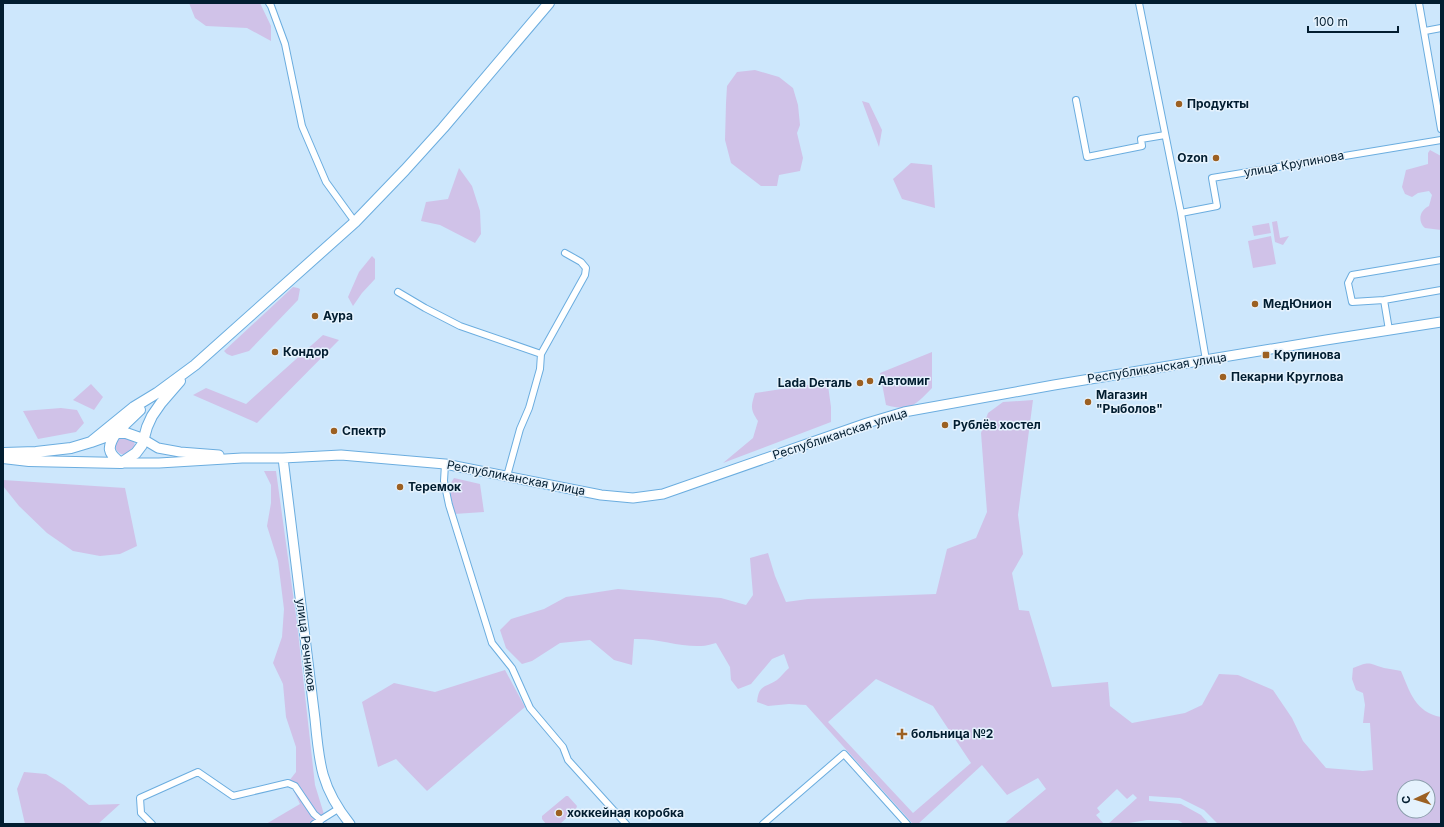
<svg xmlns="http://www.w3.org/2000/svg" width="1444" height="827" font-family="Inter,sans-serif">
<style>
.green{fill:#d0c2e8;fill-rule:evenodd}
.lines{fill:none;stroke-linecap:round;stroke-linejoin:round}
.street-casing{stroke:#6baddf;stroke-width:8}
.secondary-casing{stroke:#6baddf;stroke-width:11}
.primary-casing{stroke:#6baddf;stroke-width:12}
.street{stroke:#fff;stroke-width:6}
.secondary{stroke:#fff;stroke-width:9}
.primary{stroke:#fff;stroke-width:10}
.poi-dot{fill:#9c6022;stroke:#e5f2fd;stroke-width:1.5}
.labels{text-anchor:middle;stroke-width:3;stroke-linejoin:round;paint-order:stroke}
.poi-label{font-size:12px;font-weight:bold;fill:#021d30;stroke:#e5f2fd;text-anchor:start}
.street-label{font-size:12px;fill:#021d30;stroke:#e5f2fd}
</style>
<rect width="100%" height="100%" fill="#cde7fc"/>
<path class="green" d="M189,3H260L271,26V41L247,28L206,26L195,18Z
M755,70L779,77L793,88L798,105L800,125L797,133L803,158L800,171L779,175L777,186H761L731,163L725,140L726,103L727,86L737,72Z
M862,101L869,103L882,130L879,147Z
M1430,150L1441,156V230L1425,228C1417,221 1420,210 1429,206L1432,195L1429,191L1418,193L1412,197L1405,194L1402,187L1406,170L1428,164V153Z
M911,163L932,165L935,208L902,199L893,179Z
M459,168L472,186L480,211L481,234L475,243L440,225L421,221L426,202L448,199Z
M1277,221L1280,238L1289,236L1283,245L1275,242L1272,222Z
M1269,223L1271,233L1254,236L1252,226Z
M1271,236L1276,264L1253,268L1248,241Z
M372,256L375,259V279L362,293L353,306L348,297L359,272Z
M293,287L298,288L300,289L298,300L249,351L232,356L227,354L224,351Z
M323,335L339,340L257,423L193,395L206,388L246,404Z
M932,352V388C915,405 911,412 886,405L880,373Z
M827,378L831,407V422L723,463L753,438L758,421C750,409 751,407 755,393L814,384Z
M91,384L103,397L94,410L73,400Z
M1033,400L1018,515L1023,554L1012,573L1019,610L1029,611L1052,687L1108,682L1110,706L1132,723L1185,713L1202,705L1219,674L1238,675L1273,690L1292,718L1303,741L1326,768L1363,771L1373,770L1370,723H1363L1365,705L1363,693L1356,690L1352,679L1353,668C1370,661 1368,663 1384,668C1390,669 1396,670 1401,671C1410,692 1415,712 1441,717V824H1218L1204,810L1180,798L1149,796V801L1181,804L1201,815L1209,824H1184L1178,820H1147L1123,824H1108L1137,798L1133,794L1127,799L1117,789L1097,808L1100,812L1096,815L1104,824H1004L1046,789L1038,778L1007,795L982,765L918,824H913L806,705L789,704L768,706L757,702C759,684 765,688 777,680C781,677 785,671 789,668L784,654L772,659L751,684L738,689L731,680L730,667L716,643C711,644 706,646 701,646C679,647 657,638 634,639L632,665L614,660L590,640L560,643L532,661L522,664L506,648L500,630L511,619L544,609L566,597L618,589L721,598L746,605L753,595L750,558L768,553L775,576L786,602L808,599L936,594L947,549L976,538L987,512L981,433L988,413L1003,402ZM876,679L933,706L971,763L913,813L828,722ZM1404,787H1428V811H1404Z
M61,408L77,410L84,423L76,432L38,439L23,411Z
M122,436L134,440L135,448L126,455C114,454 112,443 122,436Z
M264,471H276L297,623L315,785L327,824L324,820L317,824H266L300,804L289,781L296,772V747L286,717L283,684L273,663L282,637L284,609L278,561L267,526L271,503V485Z
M454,478L480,484L484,512L454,514L449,486Z
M3,480L125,488L137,546L120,554L100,556L73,551L47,533L19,506L3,486Z
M505,670L525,707L427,791L396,759L378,767L362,702L394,683L435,692Z
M24,772L46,774L64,785L89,805L120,804L98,824H25L17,789Z
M566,796H568L577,806L576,809L560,824H546L542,819V816Z"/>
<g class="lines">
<g class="street-casing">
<path id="street" d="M269,3L271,6L285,44L302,126L326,182L355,222
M1139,3L1181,213L1206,360
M1419,3L1441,129
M1425,31L1441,28
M1076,100L1087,157L1142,146L1141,139L1165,135
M1181,213L1217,206L1212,178L1441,140
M1441,260L1352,275L1348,283L1352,302L1384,300L1441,290
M398,292L425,308L460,326L541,354
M1384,300L1389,330
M445,464L444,481L449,505L492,643L512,668L530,708L563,747L568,760L626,824
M507,476L520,429L529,408L540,369L541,354L585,275L586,268L581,262L565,253
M152,824L141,813L140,798L198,772L233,796L288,783L295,786L314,814L321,820
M314,824L338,809
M763,824L844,754L907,824"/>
</g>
<g class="secondary-casing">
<path id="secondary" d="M143,439L158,448L180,452L219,455
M283,458L315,719C319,763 321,788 350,824
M121,463H159L242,458H283L341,455L445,464L601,495L633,498L663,494L867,423L904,412L1054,385L1326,340L1441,322"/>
</g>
<g class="primary-casing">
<path id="primary" d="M91,442L134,407L157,393L195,365L355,222L405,170L443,128L549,3
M4,453L36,452L71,448L91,442L116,433L140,410
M3,458L29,461L121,463L136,453L142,445L147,427L152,416L161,403L180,381
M121,463C107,453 107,447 116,433H126L143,439"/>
</g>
<use href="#street" class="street"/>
<use href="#secondary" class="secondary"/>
<use href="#primary" class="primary"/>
</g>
<g class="poi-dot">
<circle cx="1179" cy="104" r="4"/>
<circle cx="1216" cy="158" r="4"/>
<circle cx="1255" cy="304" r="4"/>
<circle cx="315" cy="316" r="4"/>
<circle cx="275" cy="352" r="4"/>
<rect x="1262" y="351" width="8" height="8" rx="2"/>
<circle cx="1223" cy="377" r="4"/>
<circle cx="870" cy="381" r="4"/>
<circle cx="860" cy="383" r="4"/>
<circle cx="1088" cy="402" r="4"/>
<circle cx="945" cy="425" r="4"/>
<circle cx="334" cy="431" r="4"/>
<circle cx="400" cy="487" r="4"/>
<path d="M900 728h4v4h4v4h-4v4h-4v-4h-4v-4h4z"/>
<circle cx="559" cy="813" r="4"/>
</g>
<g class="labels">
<g class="poi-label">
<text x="1187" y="108">Продукты</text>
<text x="1208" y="162" text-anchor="end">Ozon</text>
<text x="1263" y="308">МедЮнион</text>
<text x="323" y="320">Аура</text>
<text x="283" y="356">Кондор</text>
<text x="1274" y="359">Крупинова</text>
<text x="1231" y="381">Пекарни Круглова</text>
<text x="878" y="385">Автомиг</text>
<text x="852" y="387" text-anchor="end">Lada Dеталь</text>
<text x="1096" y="399">Магазин<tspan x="1096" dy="14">"Рыболов"</tspan></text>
<text x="953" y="429">Рублёв хостел</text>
<text x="342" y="435">Спектр</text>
<text x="408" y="491">Теремок</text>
<text x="911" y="738">больница №2</text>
<text x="567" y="817">хоккейная коробка</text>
</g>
<g class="street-label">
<text transform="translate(1294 164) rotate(-10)" y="4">улица Крупинова</text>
<text transform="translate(1157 368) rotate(-9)" y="4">Республиканская улица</text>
<text transform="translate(840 434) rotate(-18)" y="4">Республиканская улица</text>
<text transform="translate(516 478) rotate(11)" y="4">Республиканская улица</text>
<text transform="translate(306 645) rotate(83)" y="4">улица Речников</text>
</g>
</g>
<rect width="1444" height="827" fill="none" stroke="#021d30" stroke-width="8"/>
<g transform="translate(1416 799) rotate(266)"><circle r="19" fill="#e5f2fd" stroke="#8a9dab"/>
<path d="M0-3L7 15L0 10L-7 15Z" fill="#9c6022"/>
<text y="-6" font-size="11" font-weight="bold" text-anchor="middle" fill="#021d30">С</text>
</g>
<path d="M1308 26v6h90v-6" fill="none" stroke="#021d30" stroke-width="2"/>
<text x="1314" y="26" font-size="12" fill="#021d30" stroke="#e5f2fd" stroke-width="3" paint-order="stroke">100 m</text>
</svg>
